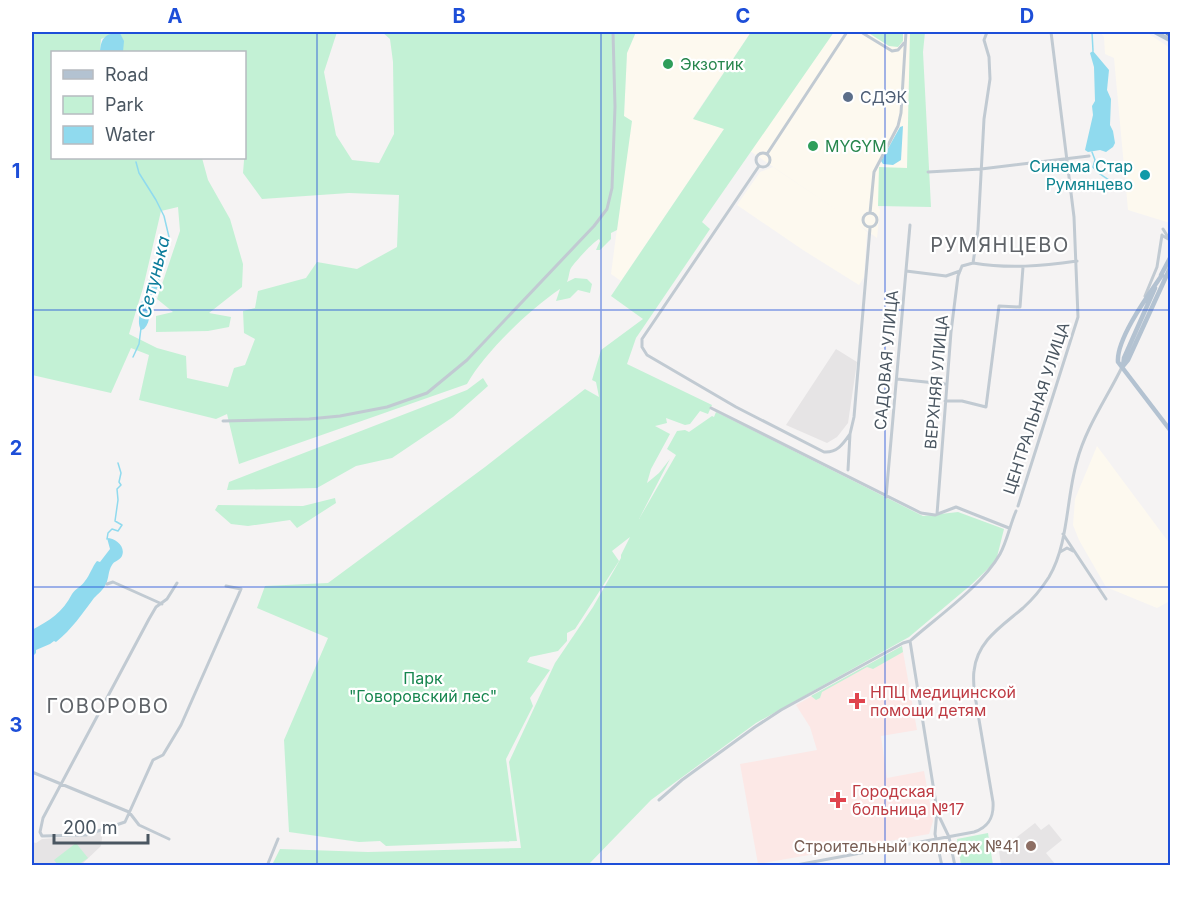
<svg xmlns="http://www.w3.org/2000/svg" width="1202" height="897" font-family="Inter,sans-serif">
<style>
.commercial{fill:#fdf9ef}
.education{fill:#e6e4e5}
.medical{fill:#fce8e6}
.green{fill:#c3f1d5;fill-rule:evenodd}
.water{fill:#90daee}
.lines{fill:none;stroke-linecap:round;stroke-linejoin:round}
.stream{stroke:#90daee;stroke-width:1.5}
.highway-casing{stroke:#7690ad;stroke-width:8}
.minor{stroke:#c1cad2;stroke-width:3}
.major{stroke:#b3c2d1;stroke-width:4.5}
.highway{stroke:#8ba5c1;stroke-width:5}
.grid{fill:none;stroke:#1d4ed8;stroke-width:1.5;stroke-opacity:0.55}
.leisure-dot{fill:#2e9e5b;stroke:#fff;stroke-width:2}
.service-dot{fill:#5c6f8a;stroke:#fff;stroke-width:2}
.culture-dot{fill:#0f9aa8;stroke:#fff;stroke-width:2}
.health-dot{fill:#e0444e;stroke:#fff;stroke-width:2}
.education-dot{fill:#8d6e63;stroke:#fff;stroke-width:2}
.labels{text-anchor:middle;stroke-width:4.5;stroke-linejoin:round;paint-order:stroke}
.leisure-label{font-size:16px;fill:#27864d;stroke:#fff;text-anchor:start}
.service-label{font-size:16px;fill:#4e5e75;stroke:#fff;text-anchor:start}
.culture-label{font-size:16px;fill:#0d838f;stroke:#fff;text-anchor:end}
.street-label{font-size:16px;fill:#4a5661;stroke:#fff}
.park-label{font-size:16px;fill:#17864f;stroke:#fff}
.health-label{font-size:16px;fill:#be3a42;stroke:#fff;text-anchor:start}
.education-label{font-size:16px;fill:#785e54;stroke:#fff;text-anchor:end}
.water-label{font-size:18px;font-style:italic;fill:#0c7c9b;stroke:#fff}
.quarter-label{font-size:20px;letter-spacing:1.5px;fill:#5f6368;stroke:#fff}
.neatline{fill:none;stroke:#1d4ed8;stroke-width:2}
.grid-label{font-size:20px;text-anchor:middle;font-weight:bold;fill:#1d4ed8}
</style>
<rect width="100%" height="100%" fill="#f5f3f3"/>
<path class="commercial" d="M636,32H751L693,118L724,129L621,281L611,274L631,121L624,116L627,53Z
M834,32H910L907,168L878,206L880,210L877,238L859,225L867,232L864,277L859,285L803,250L737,205L760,172L773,167L856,223L750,151Z
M1100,32H1146L1170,48V223L1128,210L1114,58L1105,54L1104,37Z
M1097,446L1170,544V601L1157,608L1106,587L1079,540L1073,525L1075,499Z"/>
<path class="education" d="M836,349L857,362L848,423L837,437L827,443L786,425Z
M1035,823L1041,830L1049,824L1062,840L1046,853L1056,865H1001L999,851Z
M103,831L101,846L81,865H32V842L36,843L42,839L86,836Z"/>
<path class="medical" d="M902,646L917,730L881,736L887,778L924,771L933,821L929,834L758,864L740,764L817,750L810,727L796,705Z"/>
<path class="green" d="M32,32H337L324,72L336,135L352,160L379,163L394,134L393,62L390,39L382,32H636L627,53L624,116L632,121L617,230L611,233V239L600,250H596L600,241L599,239C593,242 575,262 571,268C569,271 569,278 567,282L575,278L587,279L592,284L590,293L578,290L570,298L556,301L560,289C530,309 484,353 467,384L239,464L227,414L216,419L139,400L149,355L131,348L111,393L32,375ZM115,33H120L123,41V52H244L245,148L243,173L262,199L349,193L399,195L397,247L357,269L317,262L306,278L258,291L255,308L243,311L244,333L255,339L245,365L234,368L228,387L187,378L186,356L157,348L129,334L143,288L161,211L178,207L180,231L157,299L173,312L156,316V332L208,331L229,327L231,317L209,313L242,287L243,264L230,219L208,180L202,158H52V52H100L101,39Z
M751,32H834L702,222L710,229L636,338L627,364L712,405L708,414L700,411L690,424L685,425L666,418L667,423L655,426L670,434L651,469L647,483L659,473L670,459L639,519L676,455L667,449L677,431L685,430L689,432L712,416L714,417L716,412L923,516L958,512L1004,529L996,561L972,584L909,637L756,723L651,800L588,865H272L280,849L368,852L521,848L509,762L555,663L593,607L621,558V555L630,537L612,551L619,561L575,629L567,633V641L558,651L530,657L527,662L550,670L530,698L533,706L506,759L517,841L386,846L380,841L359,842L289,832L284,740L328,638L257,608L265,586L328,583L485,467L585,389L599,397L596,382L592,380L601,350L643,319L611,296L724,129L693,119Z
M867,32H903V41L898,47L889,46Z
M910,32H925L923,52L931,207L878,206L879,167L907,168Z
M483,378L488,386L453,417L392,458L356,466L317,488L227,490L229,482L467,390Z
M335,498L336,503L297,528L290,520L248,526L231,524L215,510L218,505L303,506Z
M902,646L903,652L873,669L867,667L822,692L820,698L816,700L811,696Z
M988,833L993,865H961L957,839Z
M76,843L88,858L78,865H58L54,860Z"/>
<path class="water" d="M120,33L124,41L123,52H100C101,38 105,33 120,33Z
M1093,51L1109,70L1107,90L1111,99L1110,125L1113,131L1115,143L1113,147L1106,152L1100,150L1088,152L1085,150L1093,115L1092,106L1095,101L1094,67L1090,53Z
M903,126L901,160L893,165L883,164L881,161L900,127Z
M158,270C163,284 155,290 151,302C148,312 152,320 144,329L141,330C136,321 142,314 139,305L147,295L151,286L149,280Z
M107,538C115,538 126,546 122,556C119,561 114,561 112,565C108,571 109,578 106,584C104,589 98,594 94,598C82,614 72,629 56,642L54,641L50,644L36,650V653L32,657V630C49,621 63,612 72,594C75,589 82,586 85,581C90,575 92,567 97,561L100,562L110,549Z"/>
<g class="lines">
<path class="stream" d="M1092,32L1093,51
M1092,152L1095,160L1093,167C1101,178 1105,175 1112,183L1109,186
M136,162L139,173L156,200L164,216L169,237L158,272
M133,357L139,344L141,328
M107,539L108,533L112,529L118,531L122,525L115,521L118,500L117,489L121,485L119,482L121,473L118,463"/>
<g class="highway-casing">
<path id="highway" d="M1169,32H1170"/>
</g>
<path class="minor" d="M861,32L892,51L898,50L904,43
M756 160a7 7 0 1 1 14 0a7 7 0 1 1-14 0Z
M767,154L847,32
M759,166L642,339V347L647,355L736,407L824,452C837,453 843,444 850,434
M928,172L981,169L1089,156
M863 220a7 7 0 1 1 14 0a7 7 0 1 1-14 0Z
M870,213L874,172L898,126L901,113L906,32
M1163,229L1168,237H1170
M1163,236L1170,240
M973,263C1009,269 1042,266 1077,261
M906,271L946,276L960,271
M1145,296L1157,267L1162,235
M897,379L945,384
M945,401H962L986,407L999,306L1020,307L1023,267
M711,408L921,513L935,515L956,507L1009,528
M223,421L309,419L340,416L387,407L427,393L467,360L594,226L607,209L612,188L615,107L613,32
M848,470L850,434L854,417L870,228
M886,497L910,225
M1018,506L1078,317L1074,217L1051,32
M937,514L951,332L958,276L962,266L973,263L978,230L984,119L990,79L989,57L984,40L987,32
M1063,534L1106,599
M1060,552L1067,548L1073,551
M177,583L167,599L156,607L149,619L43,818L40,832L42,836L86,835L125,822L153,760L163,755L181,725L238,596L241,589L226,586
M107,584L113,582L162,604
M32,772L129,812L139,825L169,839
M659,800L682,780L755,727L781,710L903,643L910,641
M937,812L949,837L955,866
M267,866L278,839
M791,866L974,832C989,827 994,817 993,802L974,690C974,684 973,677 974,671C977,641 1002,626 1023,608C1033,599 1042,588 1049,577C1069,543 1066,498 1077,461C1086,427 1107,398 1122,367
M942,866L935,834L937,810L910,641C937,617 982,586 1000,554C1007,541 1010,525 1016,511"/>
<path class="major" d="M1155,32L1170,40
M1161,275L1170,258
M1162,275C1149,294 1116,339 1118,362L1170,430
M1123,366L1124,358L1155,288
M1123,366L1128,360L1170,268"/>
<use href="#highway" class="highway"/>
</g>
<path class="grid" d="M317,32V866M601,32V866M885,32V866M32,310H1170M32,587H1170"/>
<g class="leisure-dot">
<circle cx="668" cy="64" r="6"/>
<circle cx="813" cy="146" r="6"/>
</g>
<circle class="service-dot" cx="848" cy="97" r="6"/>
<circle class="culture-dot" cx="1145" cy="175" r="6"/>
<g class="health-dot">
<path d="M854 692h6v6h6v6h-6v6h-6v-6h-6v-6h6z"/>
<path d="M835 791h6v6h6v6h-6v6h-6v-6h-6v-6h6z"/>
</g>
<circle class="education-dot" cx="1031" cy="846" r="6"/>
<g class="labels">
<g class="leisure-label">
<text x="680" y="70">Экзотик</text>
<text x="825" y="152">MYGYM</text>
</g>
<g class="service-label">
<text x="860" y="103">СДЭК</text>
</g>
<g class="culture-label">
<text x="1133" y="172">Синема Стар<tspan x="1133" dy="18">Румянцево</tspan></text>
</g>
<g class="street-label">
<text transform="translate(886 360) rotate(-85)" y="6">САДОВАЯ УЛИЦА</text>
<text transform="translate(936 382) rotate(-85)" y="6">ВЕРХНЯЯ УЛИЦА</text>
<text transform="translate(1036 408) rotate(-72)" y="6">ЦЕНТРАЛЬНАЯ УЛИЦА</text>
</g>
<g class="park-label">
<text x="423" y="684">Парк<tspan x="423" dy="18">"Говоровский лес"</tspan></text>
</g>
<g class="health-label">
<text x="870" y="698">НПЦ медицинской<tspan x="870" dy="18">помощи детям</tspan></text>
<text x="852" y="797">Городская<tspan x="852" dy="18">больница №17</tspan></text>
</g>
<g class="education-label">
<text x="1019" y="852">Строительный колледж №41</text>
</g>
<g class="water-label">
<text transform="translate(154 277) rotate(-76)" y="6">Сетунька</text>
</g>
<g class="quarter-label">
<text x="1000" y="252">РУМЯНЦЕВО</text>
<text x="108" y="713">ГОВОРОВО</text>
</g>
</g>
<rect width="1202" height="897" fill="none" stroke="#ffffff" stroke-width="66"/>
<rect x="51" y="51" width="195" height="108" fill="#ffffff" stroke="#b7bbc0" stroke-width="1.5"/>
<rect x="63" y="70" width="30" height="9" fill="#b3c2d1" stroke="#b7bbc0" stroke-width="1.5"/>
<text x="105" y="81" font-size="18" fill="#4a5661">Road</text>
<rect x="63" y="96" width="30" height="18" fill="#c3f1d5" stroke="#b7bbc0" stroke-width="1.5"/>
<text x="105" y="111" font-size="18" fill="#4a5661">Park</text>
<rect x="63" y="126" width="30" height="18" fill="#90daee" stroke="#b7bbc0" stroke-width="1.5"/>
<text x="105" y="141" font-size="18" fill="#4a5661">Water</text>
<path d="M54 834v9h94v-9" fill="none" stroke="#4a5661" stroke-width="3"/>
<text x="63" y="834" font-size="18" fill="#4a5661" stroke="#ffffff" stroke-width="4.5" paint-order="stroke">200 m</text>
<rect x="33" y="33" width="1136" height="831" class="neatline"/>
<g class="grid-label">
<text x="175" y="23">A</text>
<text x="459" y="23">B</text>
<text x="743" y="23">C</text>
<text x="1027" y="23">D</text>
<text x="16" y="178">1</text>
<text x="16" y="455">2</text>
<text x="16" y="732">3</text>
</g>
</svg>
